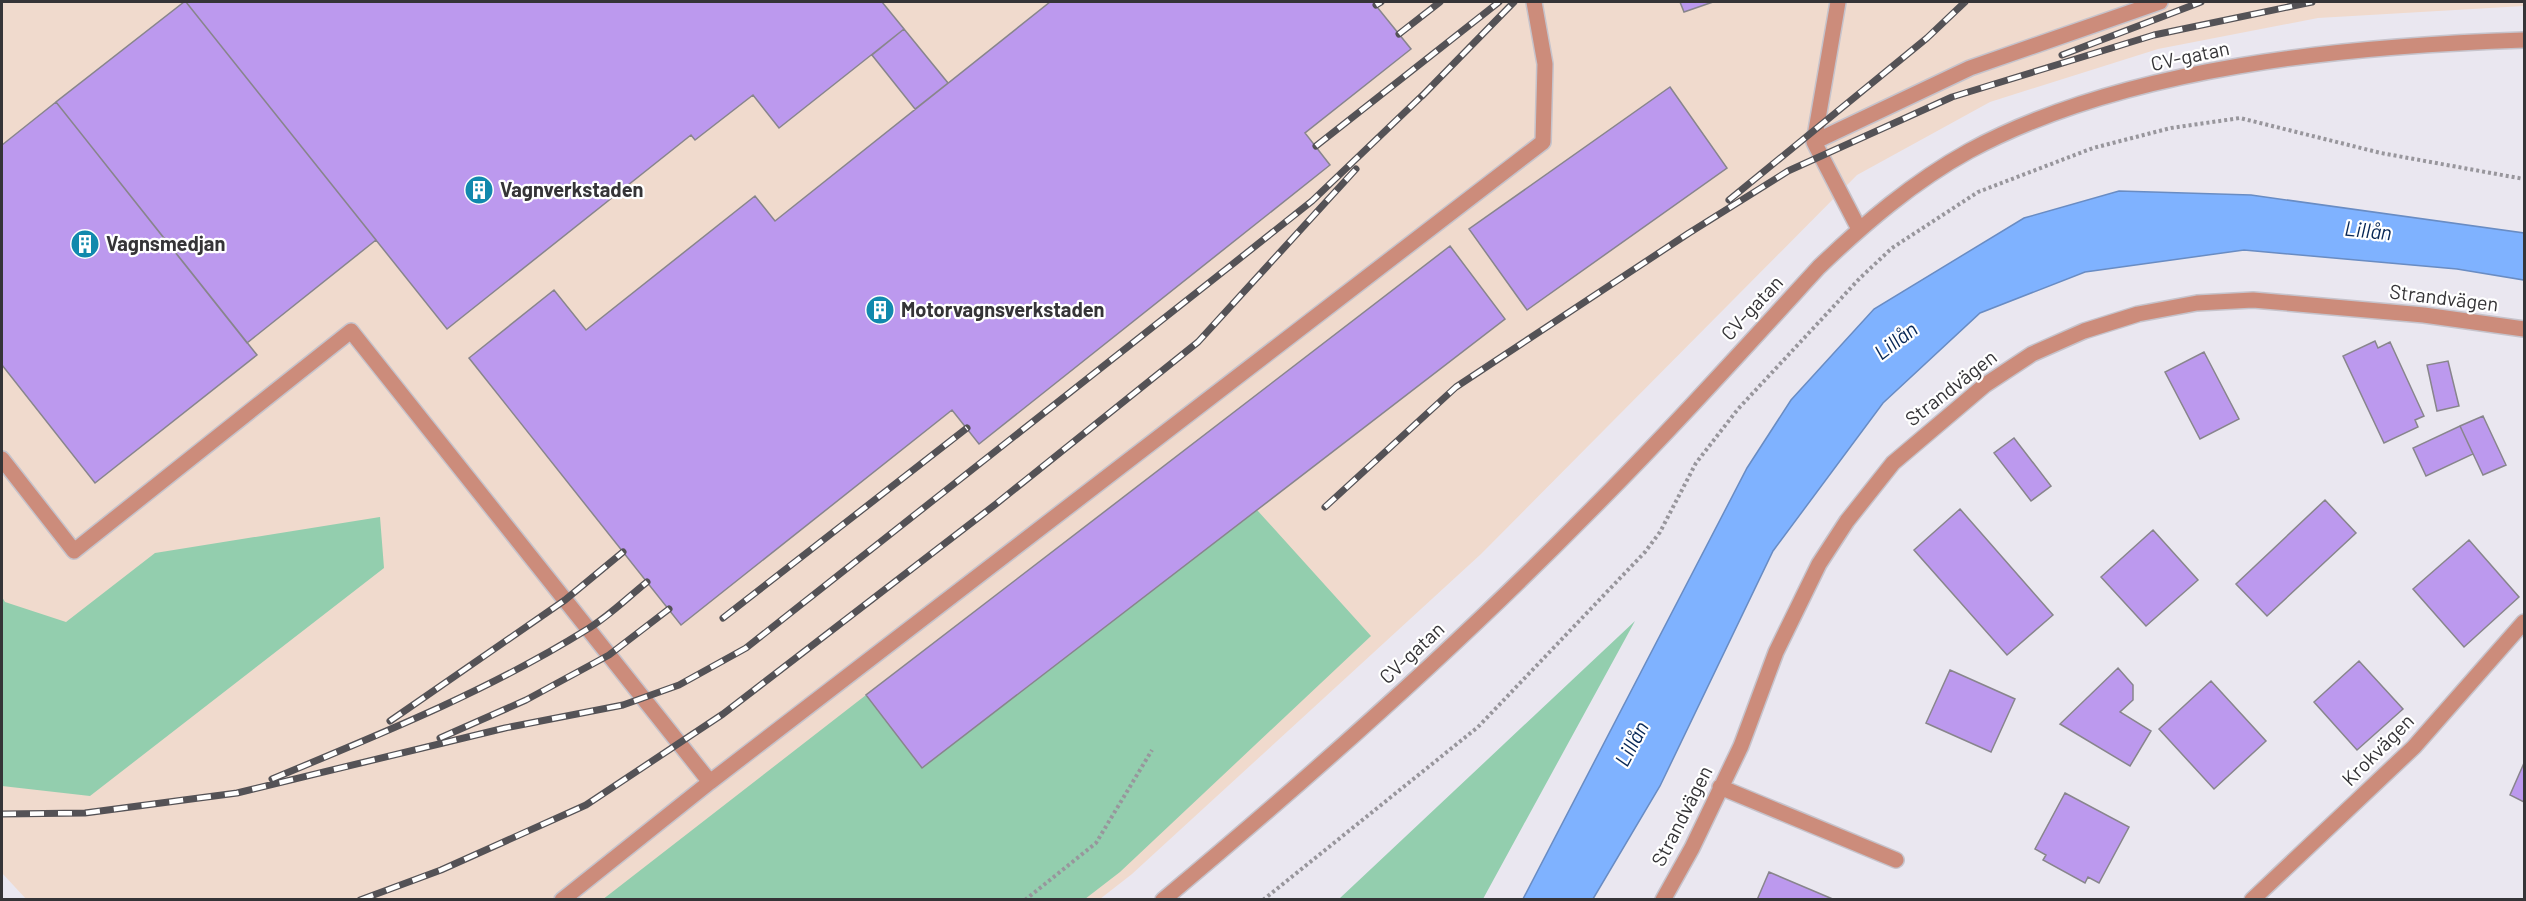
<svg xmlns="http://www.w3.org/2000/svg" width="2526" height="901" font-family="Barlow,sans-serif">
<style>
.industrial{fill:#f0dacd}
.green{fill:#93ceae}
.water{fill:#7fb2ff;stroke:#698cc3;stroke-width:1.5}
.building{fill:#bc99ee;stroke:#88858c;stroke-width:1.5}
.lines{fill:none;stroke-linecap:round;stroke-linejoin:round}
.minor-casing{stroke:#c6c3cb;stroke-width:18}
.path{stroke:#98969c;stroke-width:4;stroke-dasharray:3 3;stroke-linecap:butt}
.minor{stroke:#cc8c7b;stroke-width:15}
.rail-casing{stroke:#545256;stroke-width:7}
.rail{stroke:#fff;stroke-width:4.5;stroke-dasharray:14;stroke-linecap:butt}
.labels{text-anchor:middle;stroke-width:4.5;stroke-linejoin:round;paint-order:stroke}
.street-label{font-size:20px;fill:#353437;stroke:#fff}
.poi-label{font-size:20px;font-weight:bold;fill:#353437;stroke:#fff;text-anchor:start}
.water-label{font-size:21px;font-style:italic;fill:#072756;stroke:#fff}
</style>
<rect width="100%" height="100%" fill="#eae7f0"/>
<path class="industrial" d="M2,2H2524V6L2318,18L2158,49L1990,102L1857,175L1481,554L1132,874L1100,899L27,900L2,873Z"/>
<path class="green" d="M1257,510L1371,636L1120,872L1085,899L602,900L866,695L922,768Z
M380,517L384,568L90,796L2,786V597L5,602L66,622L155,553Z
M1635,621L1483,899H1339Z"/>
<path class="water" d="M2119,191L2251,195L2524,233V280L2457,269L2244,250L2085,272L1980,313L1883,403L1773,551L1660,786L1593,899H1523L1747,468L1791,400L1874,309L2024,218Z"/>
<path class="building" d="M184,2H186L376,240L247,343L56,102Z
M186,2H882L904,29L779,128L753,95L695,140L691,135L447,329Z
M1050,2H1373L1411,49L1305,133L1330,165L979,444L952,410L681,625L469,358L554,290L586,330L755,196L775,221Z
M1680,2H1713L1684,12Z
M904,29L948,83L915,109L872,55Z
M1670,87L1727,168L1527,310L1469,229Z
M56,102L257,355L95,483L2,365V145Z
M1450,246L1505,319L922,768L866,695Z
M2375,341L2378,348L2390,342L2424,416L2415,420L2418,427L2384,443L2343,356Z
M2204,352L2239,419L2200,439L2165,372Z
M2448,361L2459,406L2437,411L2427,365Z
M2483,416L2506,465L2483,475L2460,426Z
M2460,426L2473,454L2426,476L2413,448Z
M2014,438L2051,486L2031,501L1994,453Z
M2325,500L2356,533L2267,616L2236,584Z
M1960,509L2053,615L2007,655L1914,550Z
M2153,530L2198,580L2146,626L2101,577Z
M2469,540L2519,597L2464,647L2413,589Z
M2359,661L2403,709L2357,750L2314,702Z
M2118,668L2133,685V700L2120,712L2151,731L2130,766L2060,724Z
M1950,670L2015,699L1991,752L1926,723Z
M2211,681L2266,741L2214,789L2159,729Z
M2524,763V802L2510,795Z
M2065,793L2129,827L2099,883L2088,877L2085,883L2043,860L2046,855L2035,849Z
M1769,872L1835,900H1757Z"/>
<g class="lines">
<g class="minor-casing">
<path id="minor" d="M1838,2L1814,142L1859,229
M1814,142L1970,68L2160,2
M2,459L74,551L351,331L710,782L1543,142L1545,64L1534,2
M1720,787L1896,860
M562,900L710,782
M1163,900C1310,777 1453,650 1587,514C1667,434 1743,350 1819,267C1865,223 1913,182 1969,151C2126,66 2348,46 2524,40
M1663,900L1692,848L1741,746L1776,652L1819,564L1847,521L1893,463L1985,385L2032,354L2084,331L2138,314L2197,303L2253,300L2424,315L2524,329
M2252,900L2414,747L2524,622"/>
</g>
<path class="path" d="M1025,900L1096,843L1152,750
M1263,900L1478,727L1645,552L1660,532L1696,463L1738,409L1860,278L1892,248L1978,192L2093,148L2171,128L2240,118L2381,153L2524,179"/>
<use href="#minor" class="minor"/>
<g class="rail-casing">
<path id="rail" d="M1376,5L1381,2
M1399,34L1440,2
M2062,55L2201,2
M1422,96L1514,2
M1316,146L1499,2
M1729,200L1927,38L1965,2
M1325,507L1456,387L1689,233L1788,171L1952,97L2154,35L2312,2
M723,618L967,428
M390,721L565,600L623,552
M440,738L526,700L609,655L669,609
M272,779C378,735 488,691 586,630C608,617 627,598 647,582
M2,814L85,813L237,793L505,728L623,705L679,685L746,648L1234,263L1312,201L1427,91
M360,900L441,870L586,805L723,714L996,504L1198,342L1356,169"/>
</g>
<use href="#rail" class="rail"/>
</g>
<defs>
<g id="building-disc" transform="scale(1.5)"><circle r="9.5" fill="#1189ad" stroke="#fff"/><path d="M-4-6H4V6H1V3H-1V6H-4ZM-2.5-4.3h1.7v1.8h-1.7ZM.8-4.3h1.7v1.8H.8ZM-2.5-1h1.7V.8h-1.7ZM.8-1h1.7V.8H.8Z" fill="#fff"/></g>
</defs>
<g fill-rule="evenodd">
<use href="#building-disc" x="479" y="190"/>
<use href="#building-disc" x="85" y="244"/>
<use href="#building-disc" x="880" y="310"/>
</g>
<g class="labels">
<g class="street-label">
<text transform="translate(2190 56) rotate(-12)" y="7">CV-gatan</text>
<text transform="translate(2444 298) rotate(7)" y="7">Strandvägen</text>
<text transform="translate(1752 308) rotate(-47)" y="7">CV-gatan</text>
<text transform="translate(1951 388) rotate(-38)" y="7">Strandvägen</text>
<text transform="translate(1412 653) rotate(-43)" y="7">CV-gatan</text>
<text transform="translate(2378 750) rotate(-45)" y="7">Krokvägen</text>
<text transform="translate(1682 816) rotate(-63)" y="7">Strandvägen</text>
</g>
<g class="poi-label">
<text x="500" y="197">Vagnverkstaden</text>
<text x="106" y="251">Vagnsmedjan</text>
<text x="901" y="317">Motorvagnsverkstaden</text>
</g>
<g class="water-label">
<text transform="translate(2368 231) rotate(6)" y="7">Lillån</text>
<text transform="translate(1896 341) rotate(-37)" y="7">Lillån</text>
<text transform="translate(1632 744) rotate(-62)" y="7">Lillån</text>
</g>
</g>
<rect width="2526" height="901" fill="none" stroke="#353437" stroke-width="6"/>
</svg>
